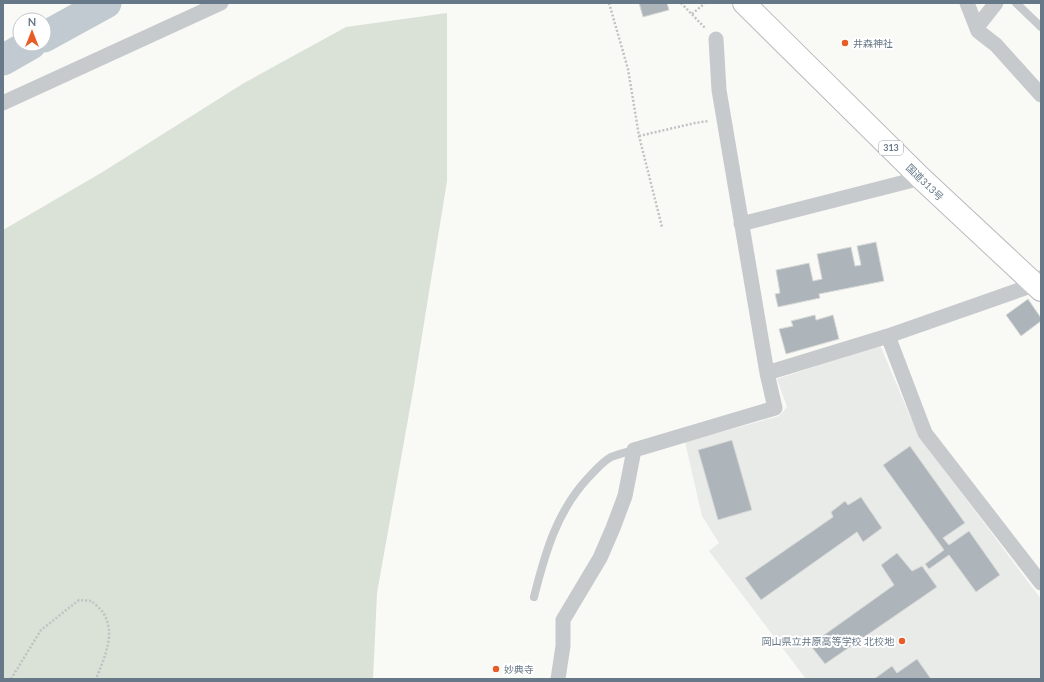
<svg xmlns="http://www.w3.org/2000/svg" width="1044" height="682" font-family="Lato,'Noto Sans JP',sans-serif">
<style>
.built{fill:#e9ebe9}
.green{fill:#dae1d7}
.lines{fill:none;stroke-linecap:round;stroke-linejoin:round}
.river{stroke:#c1cad0;stroke-width:31}
.building{fill:#adb5bb;stroke:#dadad8}
.highway-casing{stroke:#b9bcbf;stroke-width:24}
.path{stroke:#c0c2c4;stroke-width:2.5;stroke-dasharray:2 2;stroke-linecap:butt}
.lane{stroke:#c6cacd;stroke-width:8}
.street{stroke:#c6cacd;stroke-width:15}
.highway{stroke:#fff;stroke-width:22}
.poi-dot{fill:#e85d26;stroke:#fff;stroke-width:1.5}
.labels{text-anchor:middle;stroke-width:4;stroke-linejoin:round;paint-order:stroke}
.shield{fill:#fff;stroke:#95a0ac;stroke-width:1}
.shield-label{font-size:9px;font-weight:bold;fill:#677888}
.poi-label{font-size:10px;fill:#677888;stroke:#fff;text-anchor:start}
.street-label{font-size:10px;fill:#677888;stroke:#fff}
</style>
<rect width="100%" height="100%" fill="#f9f9f6"/>
<path class="built" d="M880,345L918,435L1041,599V679H806L709,551L719,543L702,516L685,442L779,416L787,407L777,379Z"/>
<path class="green" d="M447,13V181L413,391L377,593L373,679H3V230L101,173L244,83L346,27Z"/>
<g class="lines">
<path class="river" d="M44,37L106,3
M3,60L31,44"/>
</g>
<path class="building" d="M639,3H667L669,10L643,17Z
M876,242L884,281L819,294L820,298L778,307L775,294L780,293L776,270L809,263L813,281L822,279L817,254L851,247L855,266L861,265L857,246Z
M1028,299L1041,318V321L1021,336L1006,315Z
M815,315L816,320L833,315L839,339L786,354L779,329L793,326L791,321Z
M732,440L752,510L718,520L698,450Z
M910,446L965,523L943,538L949,545L969,531L1000,575L976,592L949,555L929,569L925,564L944,550L883,465Z
M861,497L882,528L863,542L857,532L761,600L745,578L833,517L831,512L845,501L848,505Z
M897,553L912,571L922,566L937,587L825,664L810,645L894,585L881,565Z
M917,659L931,679H874L892,666L897,673Z"/>
<g class="lines">
<g class="highway-casing">
<path id="highway" d="M744,3L921,178L1041,290"/>
</g>
<path class="path" d="M609,3L628,69L639,136L662,227
M681,3L706,29
M692,14L705,3
M639,136L695,123L709,121
M11,679L41,630L79,600L91,601C95,604 101,609 104,614C116,635 104,658 96,679"/>
<path class="lane" d="M1016,3L1041,27
M534,597C545,553 557,511 588,478C595,471 602,462 611,457C618,454 627,452 634,450"/>
<path class="street" d="M967,3L978,31L996,45L1041,95
M977,27L996,3
M716,39L719,90L767,373L888,336L1025,288L1040,278
M3,103L221,3
M741,224L921,178
M888,336L925,433L1041,583
M558,679L563,646V620L600,558L613,528L625,496L634,450L775,408L767,373"/>
<use href="#highway" class="highway"/>
</g>
<g class="poi-dot">
<circle cx="845" cy="43" r="4"/>
<circle cx="902" cy="641" r="4"/>
<circle cx="496" cy="669" r="4"/>
</g>
<g class="labels">
<rect class="shield" x="879" y="141" width="24" height="14" rx="3"/>
<g class="shield-label">
<text x="891" y="151">313</text>
</g>
<g class="poi-label">
<text x="853" y="47">井森神社</text>
<text x="894" y="645" text-anchor="end">岡山県立井原高等学校 北校地</text>
<text x="504" y="673">妙典寺</text>
</g>
<g class="street-label">
<text transform="translate(925 182) rotate(44)" y="4">国道313号</text>
</g>
</g>
<rect width="1044" height="682" fill="none" stroke="#677888" stroke-width="8"/>
<g transform="translate(32 32)"><circle r="19" fill="#ffffff" stroke="#c2c9cf"/>
<path d="M0-3L7 15L0 10L-7 15Z" fill="#e85d26"/>
<text y="-6" font-size="11" font-weight="bold" text-anchor="middle" fill="#677888">N</text>
</g>
</svg>
